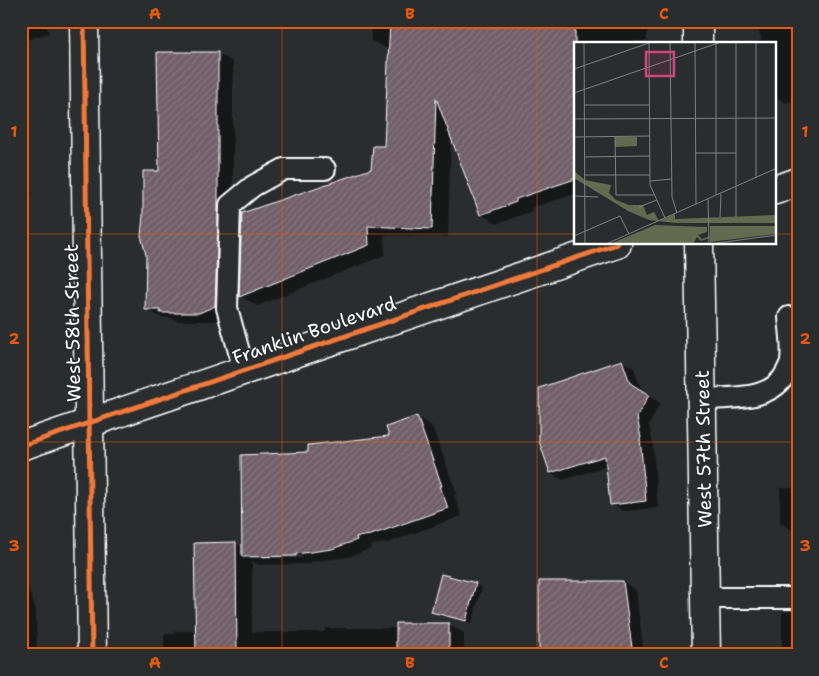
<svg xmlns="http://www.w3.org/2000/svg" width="819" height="676" font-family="'Shantell Sans',sans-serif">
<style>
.shadow{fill:#0007;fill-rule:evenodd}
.building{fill:url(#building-hatch);stroke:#fff}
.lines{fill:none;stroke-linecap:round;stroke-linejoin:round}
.service-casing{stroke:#fff;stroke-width:24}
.minor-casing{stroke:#fff;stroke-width:31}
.tertiary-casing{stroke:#fff;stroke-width:31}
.service{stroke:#2a2d2e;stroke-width:20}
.minor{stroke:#2a2d2e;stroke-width:28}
.tertiary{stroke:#2a2d2e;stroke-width:28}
.cycleway-casing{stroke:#2a2d2e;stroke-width:8}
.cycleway{stroke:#f17a3a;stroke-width:5}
.grid{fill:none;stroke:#e8590c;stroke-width:1;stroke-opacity:0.55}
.labels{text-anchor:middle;stroke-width:4;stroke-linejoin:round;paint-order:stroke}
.street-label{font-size:19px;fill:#fff;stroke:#2a2d2e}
.inset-road{fill:none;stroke:#7f8182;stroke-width:1}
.view{fill:#ce467c;fill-opacity:0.15;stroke:#ce467c;stroke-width:2.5}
.inset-edge{fill:none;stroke:#fff;stroke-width:2.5}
.neatline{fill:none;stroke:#e8590c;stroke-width:2}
.grid-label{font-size:16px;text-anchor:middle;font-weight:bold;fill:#e8590c}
</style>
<defs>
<pattern id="building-hatch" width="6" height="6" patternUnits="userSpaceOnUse" patternTransform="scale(1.25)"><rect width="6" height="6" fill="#705f67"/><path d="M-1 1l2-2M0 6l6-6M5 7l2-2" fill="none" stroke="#85777e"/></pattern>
</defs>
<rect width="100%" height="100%" fill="#2a2d2e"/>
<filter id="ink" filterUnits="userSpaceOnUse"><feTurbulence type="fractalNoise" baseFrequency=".02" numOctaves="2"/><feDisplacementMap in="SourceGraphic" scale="10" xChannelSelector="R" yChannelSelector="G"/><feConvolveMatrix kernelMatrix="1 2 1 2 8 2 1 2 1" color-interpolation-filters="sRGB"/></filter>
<g filter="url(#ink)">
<path class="shadow" d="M21,21H45L49,33L21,42Z
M371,21H647V41H628L629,44H575V194L531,208L532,211L497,224L481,214L451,135L448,237L384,235L385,255L257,306L240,296L372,170L385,147L390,50L371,41Z
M758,21H798V99L786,103L775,97V44H754L762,40L755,22Z
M217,53L233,62V231L231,315L215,321H177L171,318H162L147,309L161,172Z
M21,116L27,131L21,133Z
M21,165L32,196L21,200Z
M21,297L25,306L21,307Z
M21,346L25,356L21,357Z
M622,361L634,368L642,391L660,403L649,425L653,445L658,508L623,511L611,504L607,466L563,480L551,473Z
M417,417L432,426L457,494L454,495L462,516L387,543L371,545V549L348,557L311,562V564L259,565L252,561V632H325V628H397L448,624L464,633V655H164V634H174L175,631H197L236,543L244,548L310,453L391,438ZM302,555V558H257V556Z
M780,488H798V531H793L780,523Z
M21,569L36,610L37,655H21Z
M623,582L636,590L644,655H533L541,654Z
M475,584L482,588L472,623L438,615L432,611Z
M798,611V655H782V612Z"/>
<path class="building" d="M390,21H575V179L516,199V202L480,215L436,98L432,229L368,226L369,245L239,297L242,213L371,169L373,146H384Z
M157,52H218V221L215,306L199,313H160V310H145L146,255L141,236L143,216V171H159Z
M622,360L630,383L649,395L637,417L641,438H640L646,501L610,505L605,456L550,473L539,441V388Z
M417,416L442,486H440L448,508L371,535L356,537L357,540L332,549L296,554V556L242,557L241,455L308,452V445L389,436L386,427Z
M236,542L237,655H196L194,543Z
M441,574L476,583L466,621L431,612Z
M539,581H623L633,655H539Z
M396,623H449V655H396Z"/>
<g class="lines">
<g class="service-casing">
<path id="service" d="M244,370L227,308L230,205L253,186L284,169H325
M702,399C730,397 773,402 787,371C788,368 791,364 791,360C793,347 790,330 789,317
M706,598H798"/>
</g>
<g class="minor-casing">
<path id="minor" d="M84,21L92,655
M698,21V44
M699,244L706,655"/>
</g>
<g class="tertiary-casing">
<path id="tertiary" d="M775,190L798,182
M21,446L617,244"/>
</g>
<use href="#service" class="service"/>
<use href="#minor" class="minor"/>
<use href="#tertiary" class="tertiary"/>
<g class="cycleway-casing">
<path id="cycleway" d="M84,21L92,655
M21,446L617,244"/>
</g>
<use href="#cycleway" class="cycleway"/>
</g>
</g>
<path class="grid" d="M282,21V655M537,21V655M21,234H575M775,234H798M21,442H798"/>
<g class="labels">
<g class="street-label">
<text transform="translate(72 323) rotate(-91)" y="7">West 58th Street</text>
<text transform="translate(314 330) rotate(-19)" y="7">Franklin Boulevard</text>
<text transform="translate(703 449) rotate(-91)" y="7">West 57th Street</text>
</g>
</g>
<g transform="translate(574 42)">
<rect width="202" height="202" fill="#2a2d2e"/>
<path d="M136,187H202V192L136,200Z" fill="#626a50"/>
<path d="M0,129L11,138L37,143L35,151L42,158L55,163H69L73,173L80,170L85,179L101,172V177L201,173L202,181H102L75,178L54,169L0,136ZM136,184H202V187H136Z" fill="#626a50"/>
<path d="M41,95H63V104L41,105Z" fill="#626a50"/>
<path d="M81,183L133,185V190L124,193L128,197L137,194V187H202V190L145,193L127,199L123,195L119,202H36Z" fill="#626a50"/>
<path class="inset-road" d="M10,0L11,202M75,0L76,143L91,176M96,0L98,155L103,171M121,0L122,162M162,0V175M202,0V174M142,2V153M0,27L75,1M0,51L147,0M10,63H75M0,77L203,76M0,95L76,94M41,95L42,153H80M122,111H162M10,115L76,114M10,133H76M182,136V0M76,139L98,137M0,154L24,155M134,157L135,202M65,165L83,158M146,175L147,152M0,194L46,174L55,192M32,202L203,126M136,202L203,193"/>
<path class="view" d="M72,10H100V34H72Z"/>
<rect width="202" height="202" class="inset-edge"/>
</g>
<rect width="819" height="676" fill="none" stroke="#2a2d2e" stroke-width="55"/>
<rect x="28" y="28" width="764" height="620" class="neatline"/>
<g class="grid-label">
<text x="155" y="19">A</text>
<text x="410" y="19">B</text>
<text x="664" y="19">C</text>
<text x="14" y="137">1</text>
<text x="805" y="137">1</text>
<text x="14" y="344">2</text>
<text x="805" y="344">2</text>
<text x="14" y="551">3</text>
<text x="805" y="551">3</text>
<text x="155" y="668">A</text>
<text x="410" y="668">B</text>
<text x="664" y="668">C</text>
</g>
</svg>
